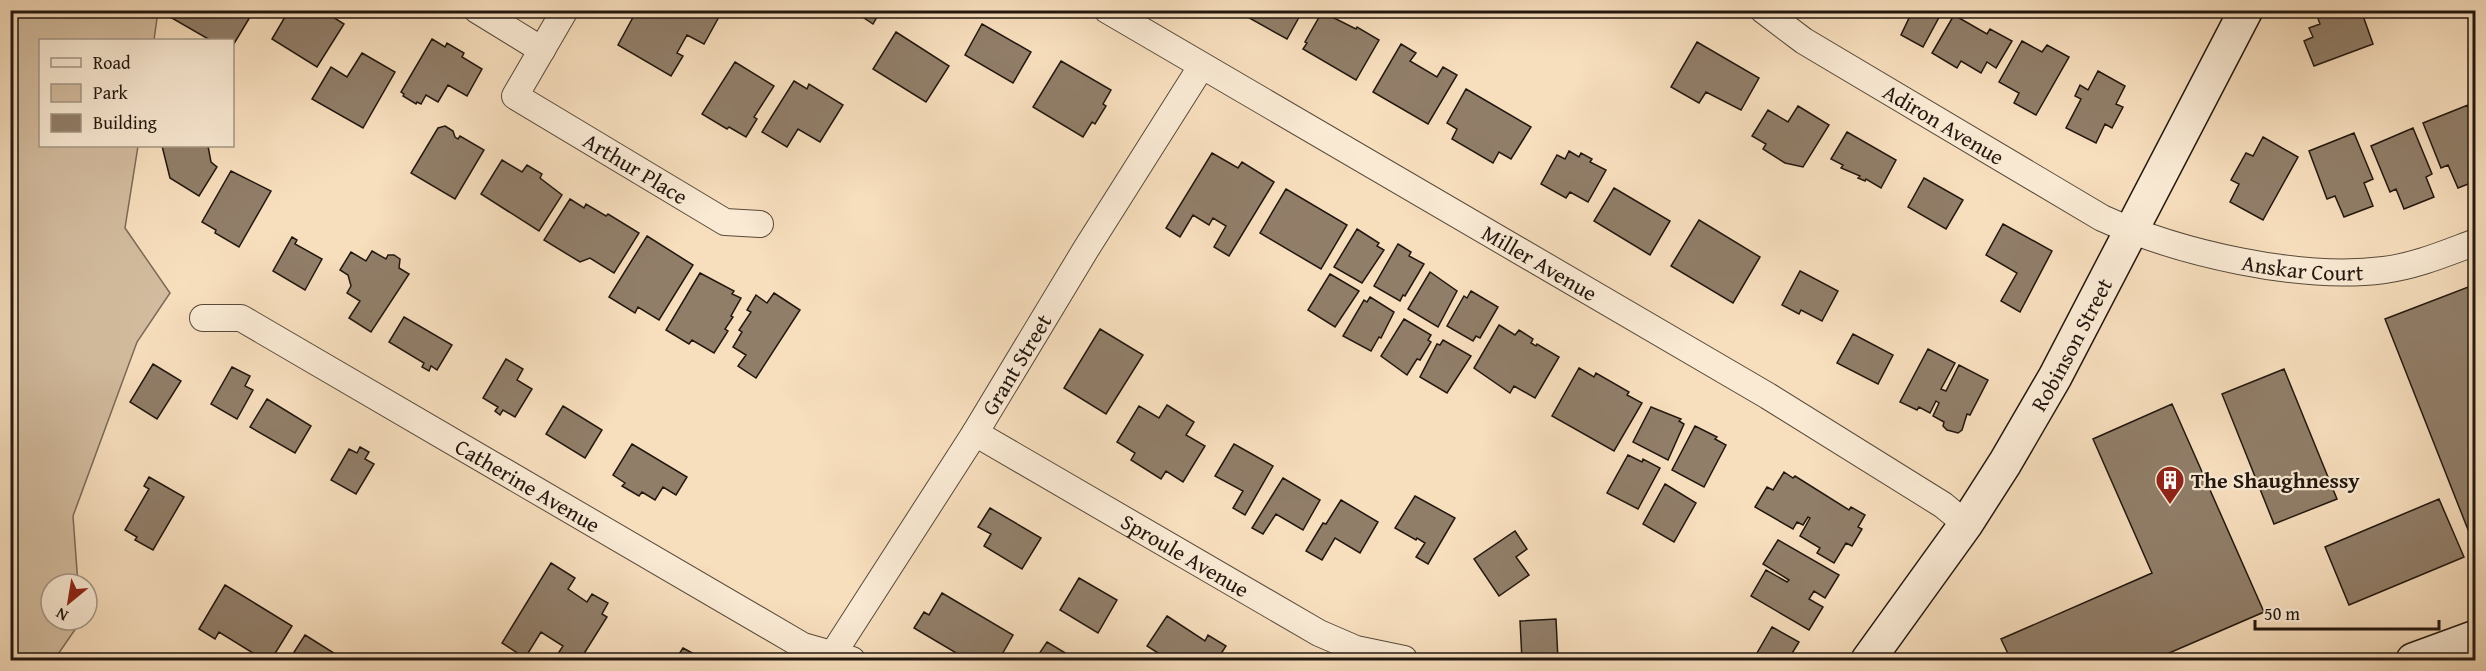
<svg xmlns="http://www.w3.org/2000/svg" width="2486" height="671" font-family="'Gentium Book Plus',serif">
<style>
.green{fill:#d3bc9f;stroke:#7a6a57;stroke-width:1.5}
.building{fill:#917e69;stroke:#22170f;stroke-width:1.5}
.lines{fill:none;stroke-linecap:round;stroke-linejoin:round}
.street-casing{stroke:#57493a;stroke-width:28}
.secondary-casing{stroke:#22170f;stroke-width:36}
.street{stroke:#faead4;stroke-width:26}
.secondary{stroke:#faead4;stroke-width:33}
.labels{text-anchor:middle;stroke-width:4.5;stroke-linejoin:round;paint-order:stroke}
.street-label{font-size:22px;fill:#22170f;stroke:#faead4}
.poi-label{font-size:22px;font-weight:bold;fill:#22170f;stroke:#faead4;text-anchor:start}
</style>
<rect width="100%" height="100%" fill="#f7debd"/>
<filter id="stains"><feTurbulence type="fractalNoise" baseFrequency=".00333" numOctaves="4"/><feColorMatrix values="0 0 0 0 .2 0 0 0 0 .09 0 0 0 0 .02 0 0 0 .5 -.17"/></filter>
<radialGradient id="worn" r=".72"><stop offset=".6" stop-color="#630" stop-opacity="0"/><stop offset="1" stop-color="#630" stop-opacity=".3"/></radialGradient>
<path class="green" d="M10,11H158L154,40H40V146H138L125,228L170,293L137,342L73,516L78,584H51V620L81,621L54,660H11Z"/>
<path class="building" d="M174,10H239L250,17L232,47V40H210L170,17Z
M289,10H322L344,24L317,67L272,39Z
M637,10H713L720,15L704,44L687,35L677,53L683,56L671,76L618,45Z
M852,10H881L873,24Z
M1235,10H1303L1287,39Z
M1894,10H1943L1923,47L1901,35L1909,18Z
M2323,10H2361L2373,44L2314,66L2304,41L2313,37L2309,28L2320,24L2316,13Z
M1322,12L1356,29L1357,27L1379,40L1356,80L1303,49L1307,43L1305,42Z
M1954,15L1987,34L1990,29L2012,41L1996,68L1987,62L1981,73L1961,61L1957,68L1932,53Z
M982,24L1031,52L1013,83L965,55Z
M896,32L949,66L926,102L873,69Z
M432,39L445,47L447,43L464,53L462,57L482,69L467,96L448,85L438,102L426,95L421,104L417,102L416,104L403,96L404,94L401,92Z
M2022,41L2042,52L2047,45L2069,57L2036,115L2014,103L2019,93L1999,82Z
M1697,42L1759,78L1741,110L1706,92L1699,103L1671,87Z
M1401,44L1416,53L1410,61L1437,77L1443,67L1457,75L1428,124L1373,92Z
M362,53L395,72L363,128L312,99L331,67L347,77Z
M1061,61L1111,90L1103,104L1106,106L1095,124L1092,122L1083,137L1033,107Z
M735,62L774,86L754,117L757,119L746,137L729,127L727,129L702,114Z
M2098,71L2125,86L2116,104L2123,107L2112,128L2105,124L2096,143L2066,128L2081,99L2075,96L2080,85L2088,90Z
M794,81L807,89L809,84L843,105L820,142L798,129L787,147L762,132Z
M1466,89L1531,127L1511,159L1499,152L1493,163L1452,139L1457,129L1447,123Z
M2468,105L2476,124V181L2458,188L2448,165L2441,168L2423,123Z
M1798,106L1829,125L1803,167L1785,163L1763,149L1766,144L1752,136L1768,110L1788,122Z
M445,126L453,131L455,137L458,139L460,136L484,150L455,199L411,173L438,128Z
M2413,128L2432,174L2426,177L2434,197L2404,209L2396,189L2390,192L2371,146Z
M1847,132L1896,160L1881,188L1866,179L1865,181L1858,178L1860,176L1841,168L1843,165L1831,159Z
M2354,133L2373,179L2364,183L2373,206L2344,217L2335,196L2327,199L2309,151Z
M2263,137L2298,157L2263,220L2230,202L2239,184L2231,180L2246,153L2253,156Z
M162,146H208L211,162L217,167L199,196L170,178Z
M1569,151L1579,157L1581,153L1592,159L1590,162L1606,170L1588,202L1570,192L1566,198L1541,184L1557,155L1565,159Z
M1212,153L1238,168L1242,162L1274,182L1229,256L1214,247L1226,226L1213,218L1209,225L1193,215L1180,237L1166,228Z
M502,160L522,172L527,165L542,174L540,178L562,195L539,231L481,194Z
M231,171L271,191L239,247L215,233L216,230L202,222Z
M1924,178L1963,200L1946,229L1908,207Z
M1614,188L1670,221L1650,255L1594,221Z
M1286,189L1347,225L1321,269L1260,233Z
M570,199L584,208L586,204L606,216L608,214L639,233L614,273L590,258L580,262L544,240Z
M1699,220L1760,257L1733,303L1671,266Z
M2003,224L2052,251L2020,312L2001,301L2017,273L1986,255Z
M1357,229L1379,243L1377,246L1384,250L1362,283L1334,267Z
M647,236L693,265L659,320L638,307L635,313L609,297Z
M292,237L297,240L295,244L322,259L305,290L273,271Z
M1398,244L1411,252L1409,256L1424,264L1405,296L1403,295L1400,301L1374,286Z
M372,251L386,259L388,255H394L400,259L399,268L409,274L371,332L349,318L360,301L347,293L351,286L348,275L340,270L351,252L366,261Z
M1800,271L1838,291L1822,321L1801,310L1799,314L1782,305Z
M1430,272L1457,291L1438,327L1408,309Z
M700,273L734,291L732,294L741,298L731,316L733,317L725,329L728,331L714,353L692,340L689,344L666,330Z
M1330,274L1359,291L1335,327L1308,310Z
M2476,284V550L2385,319Z
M1471,291L1498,307L1480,338L1476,336L1473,341L1447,326L1464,296L1467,298Z
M774,293L800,310L756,378L738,366L746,355L733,347L742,332L739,330L751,312L747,310L756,295L767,303Z
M1370,297L1394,312L1381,338L1379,337L1371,351L1343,336L1364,300L1367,302Z
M404,317L452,345L437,370L431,366L429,371L422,367L424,363L389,342Z
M1404,319L1431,335L1428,340L1431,342L1420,360L1417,359L1407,375L1381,356Z
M1499,325L1515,335L1519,330L1533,339L1531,343L1536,346L1537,344L1559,357L1535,398L1514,386L1510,393L1474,368Z
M1100,329L1143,355L1106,414L1064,388Z
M1853,334L1893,355L1878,384L1837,363Z
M1443,340L1471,356L1447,393L1420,377L1437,344L1440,345Z
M1928,349L1955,363L1941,389L1946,391L1959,365L1988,380L1970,415L1967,414L1962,430L1958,433L1947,430L1943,426L1944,422L1933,416L1939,403L1936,401L1930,413L1919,407L1917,410L1900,402Z
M506,359L523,369L517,380L532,389L515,417L503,410L500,415L495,411L498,407L483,398Z
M153,364L181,381L157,419L130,402Z
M232,367L250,376L245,386L253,390L237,419L211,404Z
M1579,368L1594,377L1596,373L1629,392L1627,395L1642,403L1614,451L1552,416Z
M2284,369L2337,499L2274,524L2222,394Z
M267,399L311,426L295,453L250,427Z
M2172,404L2264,612L2153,660H2011L2001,639L2152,573L2093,439Z
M1167,405L1194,422L1186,435L1205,446L1183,482L1166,471L1161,479L1131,460L1135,453L1117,442L1139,406L1159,418Z
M563,406L602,430L585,458L546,434Z
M1651,407L1681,419L1679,421L1684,424L1668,460L1633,442Z
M1695,426L1717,437L1715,439L1726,445L1704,487L1672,470Z
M632,444L687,477L676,495L663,487L655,500L642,492L639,496L622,486L625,483L613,475Z
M1234,444L1273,466L1245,515L1233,508L1243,491L1215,476Z
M360,447L369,452L365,459L374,464L356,494L331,480L349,449L357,453Z
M1628,455L1642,462L1643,459L1660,468L1638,509L1607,493Z
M1784,472L1793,478L1795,476L1849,510L1851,507L1865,515L1858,527L1862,529L1852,546L1846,543L1834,563L1817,553L1820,548L1800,536L1810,518L1808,517L1803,525L1797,522L1793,529L1755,507L1767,487L1773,490Z
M149,477L184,497L153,550L135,540L137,537L125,530L149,489L144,486Z
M1283,478L1320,500L1303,530L1276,514L1263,534L1252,528Z
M1665,484L1696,503L1674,542L1643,524Z
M1415,496L1455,518L1428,564L1416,557L1425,543L1417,538L1416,540L1395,528Z
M2439,499L2464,557L2349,605L2325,547Z
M1341,500L1378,522L1360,553L1335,538L1322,560L1306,551L1323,523L1326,524Z
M990,508L1041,538L1022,569L984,546L991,534L978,527Z
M1515,531L1527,549L1516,557L1529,575L1499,596L1474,559Z
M1778,540L1839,575L1825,598L1814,591L1809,599L1823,607L1809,630L1751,596L1766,570L1787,582L1789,580L1763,564Z
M551,563L575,578L568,589L587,602L592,594L608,603L602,614L607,617L580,660H554L563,646L541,632L525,658L502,643Z
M1079,578L1117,600L1098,633L1060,610Z
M225,585L292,626L271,660H249L253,653L219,632L215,639L199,629Z
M942,593L1013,635L1000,658L1003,660H968L914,628L924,612L929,615Z
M1167,616L1205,641L1208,635L1226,646L1217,660H1169L1147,646Z
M1556,619L1558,660H1522L1520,621Z
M1772,627L1799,642L1788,660H1753Z
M305,635L345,660H289Z
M1047,642L1077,660H1035Z
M683,648L705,660H675Z"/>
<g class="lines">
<g class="street-casing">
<g id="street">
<path d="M477,10L542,50"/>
<path id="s1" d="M565,10L515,96L725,222L760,224"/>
<path id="s2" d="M1107,10L1768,396L1943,505L1966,524"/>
<path id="s3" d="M1763,10L1804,41L2102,218C2179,253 2300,281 2384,270C2416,266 2446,253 2476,242"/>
<path id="s4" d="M203,318H241L803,646L852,660"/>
<path id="s5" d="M975,433L1319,633L1356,649L1404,659"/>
<path id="s6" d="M829,660L975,433L1086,249L1201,67"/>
</g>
</g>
<g class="secondary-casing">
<g id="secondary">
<path id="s7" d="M1868,660L1966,524L2005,463L2055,377L2246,10"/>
<path d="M2413,660L2476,637"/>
</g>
</g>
<use href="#street" class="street"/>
<use href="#secondary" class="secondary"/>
</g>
<defs>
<g id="building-pin" transform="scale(1.5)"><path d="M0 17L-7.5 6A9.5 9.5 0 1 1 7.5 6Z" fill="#8f2418" stroke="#faead4"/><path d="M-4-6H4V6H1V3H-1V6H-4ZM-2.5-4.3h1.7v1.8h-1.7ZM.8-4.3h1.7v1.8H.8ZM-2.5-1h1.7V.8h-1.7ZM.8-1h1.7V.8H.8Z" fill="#fff"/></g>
</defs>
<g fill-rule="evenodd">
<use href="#building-pin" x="2170" y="480"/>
</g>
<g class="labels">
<g class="street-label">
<text dy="8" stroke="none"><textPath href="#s3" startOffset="214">Adiron Avenue</textPath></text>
<text dy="8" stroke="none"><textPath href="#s1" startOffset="240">Arthur Place</textPath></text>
<text dy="8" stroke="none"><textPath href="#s2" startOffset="501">Miller Avenue</textPath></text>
<text dy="8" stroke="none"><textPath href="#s3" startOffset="606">Anskar Court</textPath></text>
<text dy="8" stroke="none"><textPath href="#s7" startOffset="376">Robinson Street</textPath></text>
<text dy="8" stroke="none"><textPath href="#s6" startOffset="350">Grant Street</textPath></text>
<text dy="8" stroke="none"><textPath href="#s4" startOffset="370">Catherine Avenue</textPath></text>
<text dy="8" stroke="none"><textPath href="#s5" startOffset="243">Sproule Avenue</textPath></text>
</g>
<g class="poi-label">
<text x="2191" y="488">The Shaughnessy</text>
</g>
</g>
<rect width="2486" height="671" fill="none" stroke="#f7debd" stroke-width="36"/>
<rect x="12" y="12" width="2462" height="647" fill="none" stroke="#22170f" stroke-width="3"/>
<rect x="18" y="18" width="2450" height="635" fill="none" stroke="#22170f" stroke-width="1.5"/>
<rect x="39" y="39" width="195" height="108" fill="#faead4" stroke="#a49685" stroke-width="1.5"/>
<rect x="51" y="58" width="30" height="9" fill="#faead4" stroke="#a49685" stroke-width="1.5"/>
<text x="93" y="69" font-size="18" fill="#22170f">Road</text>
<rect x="51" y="84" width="30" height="18" fill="#d3bc9f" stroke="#a49685" stroke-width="1.5"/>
<text x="93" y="99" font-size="18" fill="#22170f">Park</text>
<rect x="51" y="114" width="30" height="18" fill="#917e69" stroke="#a49685" stroke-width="1.5"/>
<text x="93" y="129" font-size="18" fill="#22170f">Building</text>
<g transform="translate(69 602) rotate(210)"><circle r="28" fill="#faead4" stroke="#a49685" stroke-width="1.5"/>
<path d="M0-4.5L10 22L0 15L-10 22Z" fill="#8f2418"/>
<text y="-9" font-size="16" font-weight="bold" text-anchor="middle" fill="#22170f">N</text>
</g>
<path d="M2255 620v9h184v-9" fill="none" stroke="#22170f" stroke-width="3"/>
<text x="2264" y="620" font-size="18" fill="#22170f" stroke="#faead4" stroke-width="4.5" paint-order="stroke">50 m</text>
<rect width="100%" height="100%" filter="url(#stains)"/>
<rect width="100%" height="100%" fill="url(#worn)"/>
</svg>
